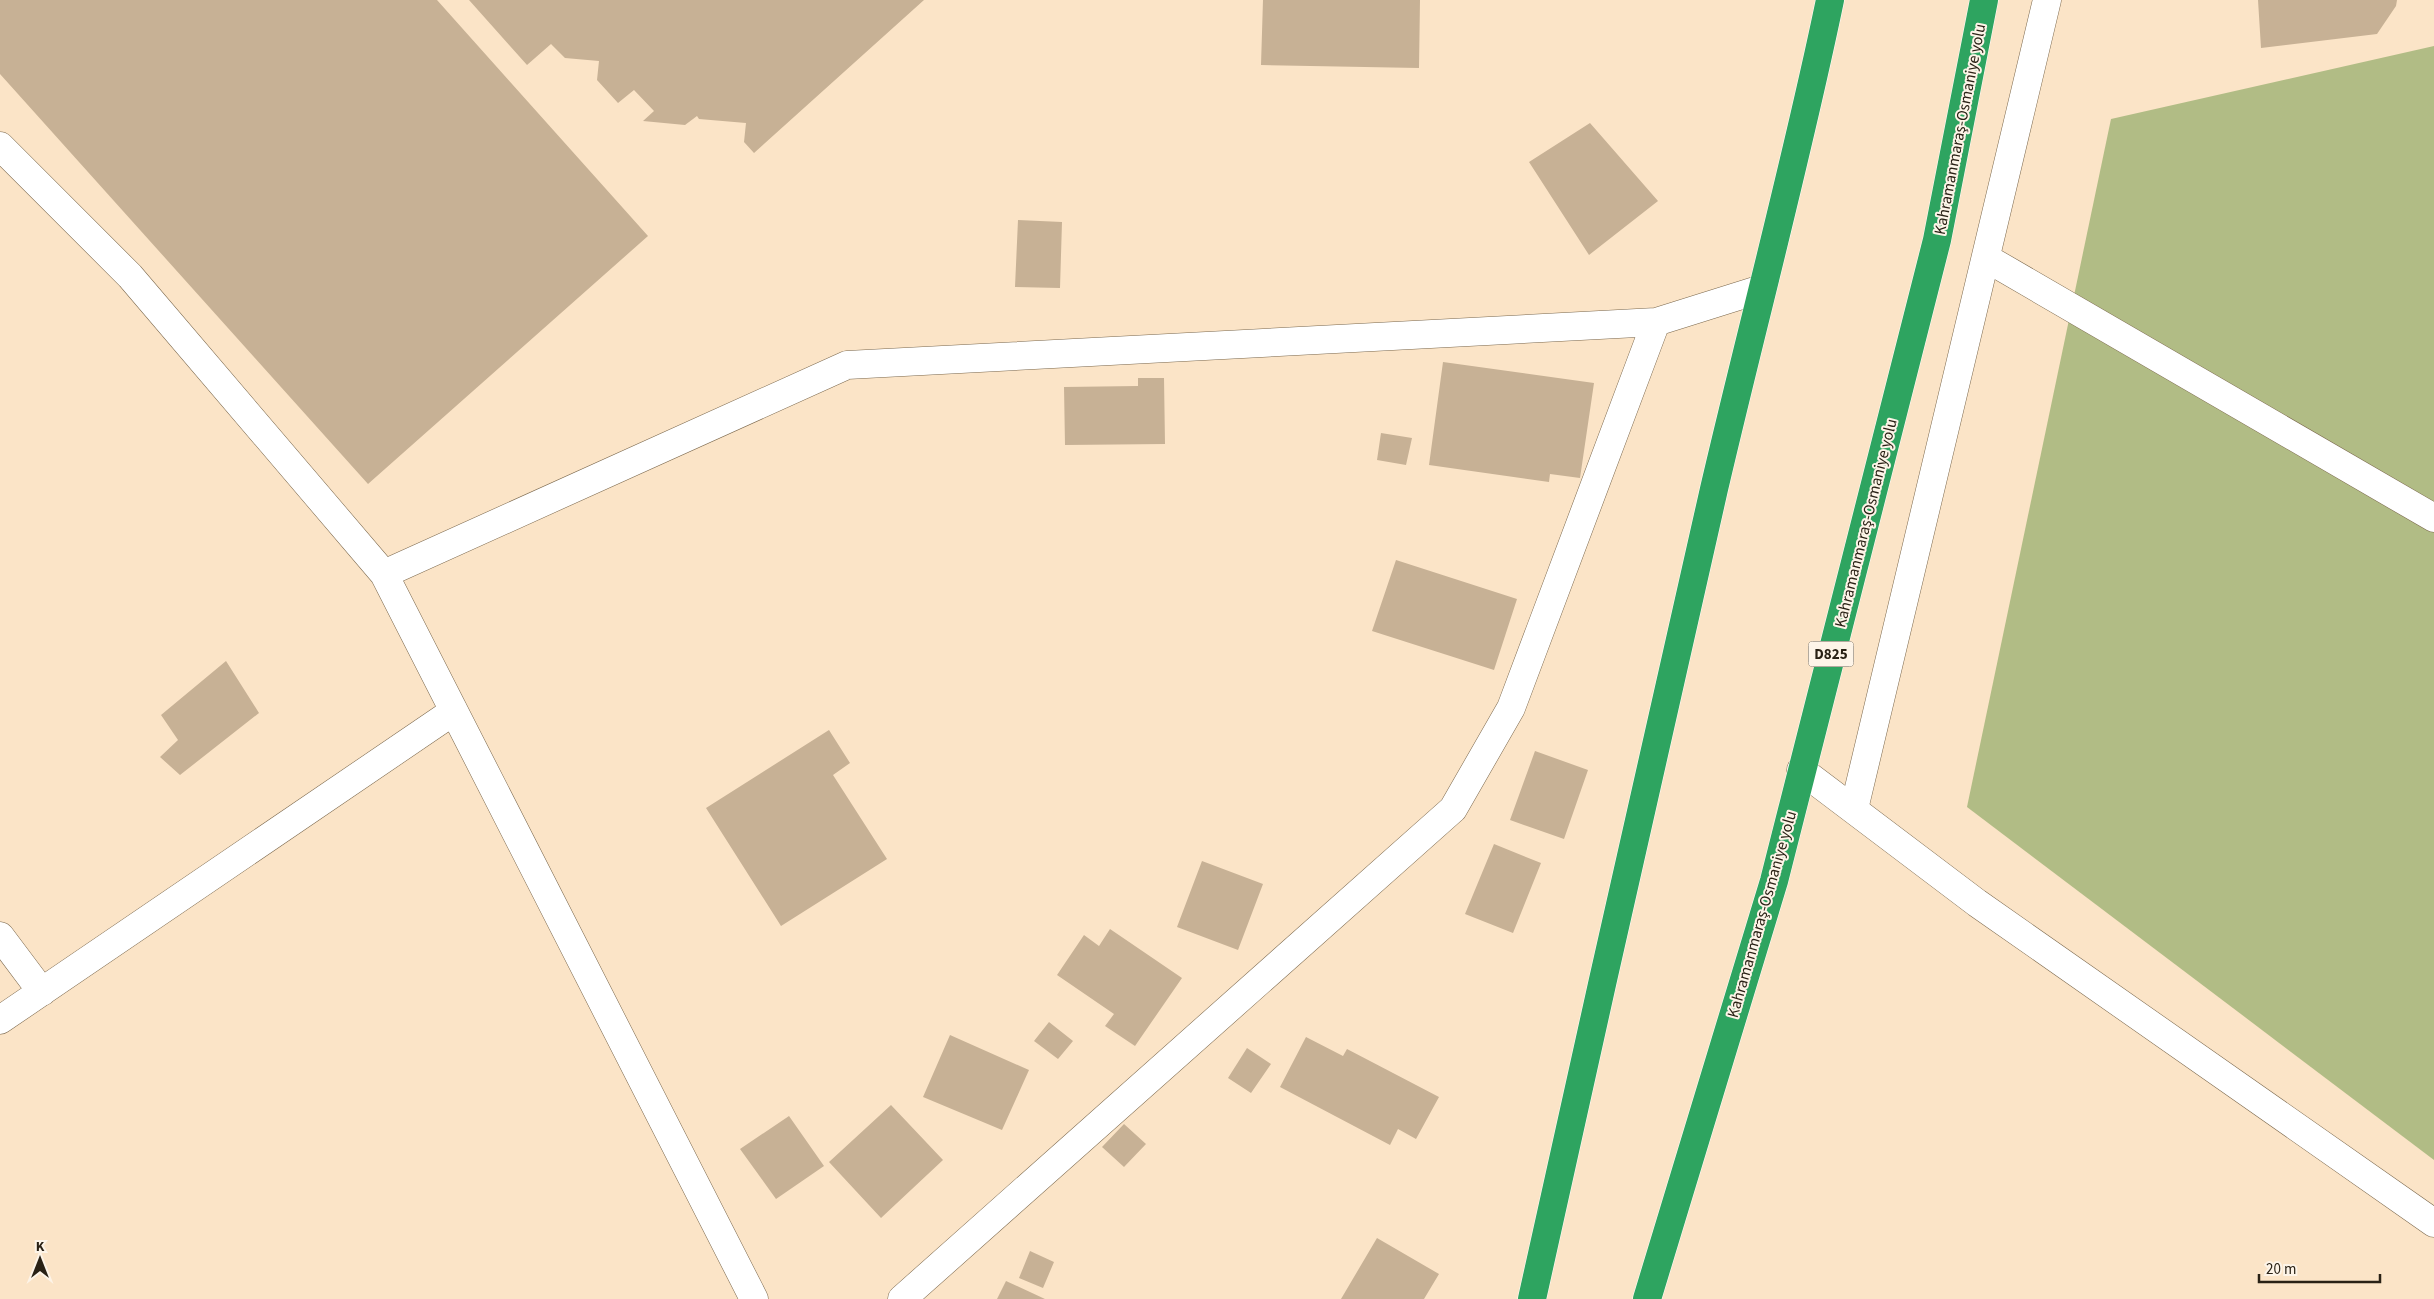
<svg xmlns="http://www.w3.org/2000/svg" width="2434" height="1299" font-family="'Source Sans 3',sans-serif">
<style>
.forest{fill:#b1bc85}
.building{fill:#c7b195}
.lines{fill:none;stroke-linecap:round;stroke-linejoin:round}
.street-casing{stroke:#7b684d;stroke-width:29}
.secondary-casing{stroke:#7b684d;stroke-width:29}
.highway-casing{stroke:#fff;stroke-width:29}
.street{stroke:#fff;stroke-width:28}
.secondary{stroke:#fff;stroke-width:28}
.highway{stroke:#2ea460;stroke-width:28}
.labels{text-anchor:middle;stroke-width:4;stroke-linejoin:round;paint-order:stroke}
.shield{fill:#fdf4e8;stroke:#696054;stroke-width:1}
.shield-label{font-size:15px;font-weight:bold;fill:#292115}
.street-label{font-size:16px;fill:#292115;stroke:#fdf4e8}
</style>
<rect width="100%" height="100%" fill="#fbe4c7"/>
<path class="forest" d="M2434,46V1160L1967,807L2111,119Z"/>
<path class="building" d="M0,0H437L648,236L368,484L0,74Z
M469,0H924L754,153L744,142L746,123L699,119L697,116L685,125L643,121L654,111L634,90L618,103L597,80L599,61L565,58L551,44L527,65Z
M1263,0H1420L1419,68L1261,65Z
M2258,0H2397L2396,6L2377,34L2261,48Z
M1590,123L1658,201L1589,255L1529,162Z
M1018,220L1062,222L1060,288L1015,287Z
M1443,362L1594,383L1580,478L1550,474L1549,482L1429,465Z
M1138,378H1164L1165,444L1065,445L1064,387L1138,386Z
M1381,433L1412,438L1406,465L1377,460Z
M1396,560L1517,599L1494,670L1372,631Z
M226,661L259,713L180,775L160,757L178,740L161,715Z
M829,730L850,763L833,775L887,859L781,926L706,808Z
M1535,751L1588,770L1564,839L1510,820Z
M1494,844L1541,863L1513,933L1465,914Z
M1202,861L1263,884L1238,950L1177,927Z
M1110,929L1182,978L1135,1046L1105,1026L1114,1014L1057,975L1084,935L1099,946Z
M1049,1022L1073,1041L1058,1059L1034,1041Z
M950,1035L1029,1070L1002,1130L923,1097Z
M1306,1037L1343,1056L1347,1049L1439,1097L1416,1139L1398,1129L1390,1145L1280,1087Z
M1247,1048L1271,1064L1251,1093L1228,1078Z
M891,1105L943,1160L881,1218L829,1162Z
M789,1116L824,1166L776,1199L740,1149Z
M1124,1124L1146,1144L1124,1167L1102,1147Z
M1377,1238L1439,1274L1424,1299H1341Z
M1030,1251L1054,1262L1043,1288L1019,1278Z
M1006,1281L1045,1299H997Z"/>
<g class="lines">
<g class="street-casing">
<path id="street" d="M0,146L130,276L384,574L754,1299
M1986,258L2434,518
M384,574L847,365L1656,322L1761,289
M1854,809L2047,0
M0,936L42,992
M0,1020L454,711
M902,1299L1453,809L1511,708L1656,322"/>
</g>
<g class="secondary-casing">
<path id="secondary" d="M1801,770L1977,903L2434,1223"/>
</g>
<g class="highway-casing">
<path id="highway" d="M1532,1299C1592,1029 1652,758 1714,489C1752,326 1796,164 1830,0
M1647,1299L1774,881L1937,240L1984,0"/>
</g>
<use href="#street" class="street"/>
<use href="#secondary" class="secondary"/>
<use href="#highway" class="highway"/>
</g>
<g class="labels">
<rect class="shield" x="1808.5" y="641.5" width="45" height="25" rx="4"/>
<g class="shield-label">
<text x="1831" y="659">D825</text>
</g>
<g class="street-label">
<text transform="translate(1959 129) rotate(-79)" y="6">Kahramanmaraş-Osmaniye yolu</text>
<text transform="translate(1865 523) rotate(-76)" y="6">Kahramanmaraş-Osmaniye yolu</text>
<text transform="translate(1761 914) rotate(-74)" y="6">Kahramanmaraş-Osmaniye yolu</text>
</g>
</g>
<g transform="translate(40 1259)" stroke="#fdf4e8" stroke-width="4" paint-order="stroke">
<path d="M0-4L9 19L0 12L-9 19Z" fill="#292115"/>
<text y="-8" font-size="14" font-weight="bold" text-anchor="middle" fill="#292115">K</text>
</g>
<path d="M2259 1274v8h121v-8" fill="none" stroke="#292115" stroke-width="2.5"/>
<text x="2266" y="1274" font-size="15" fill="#292115" stroke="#fdf4e8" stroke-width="4" paint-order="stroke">20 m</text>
</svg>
